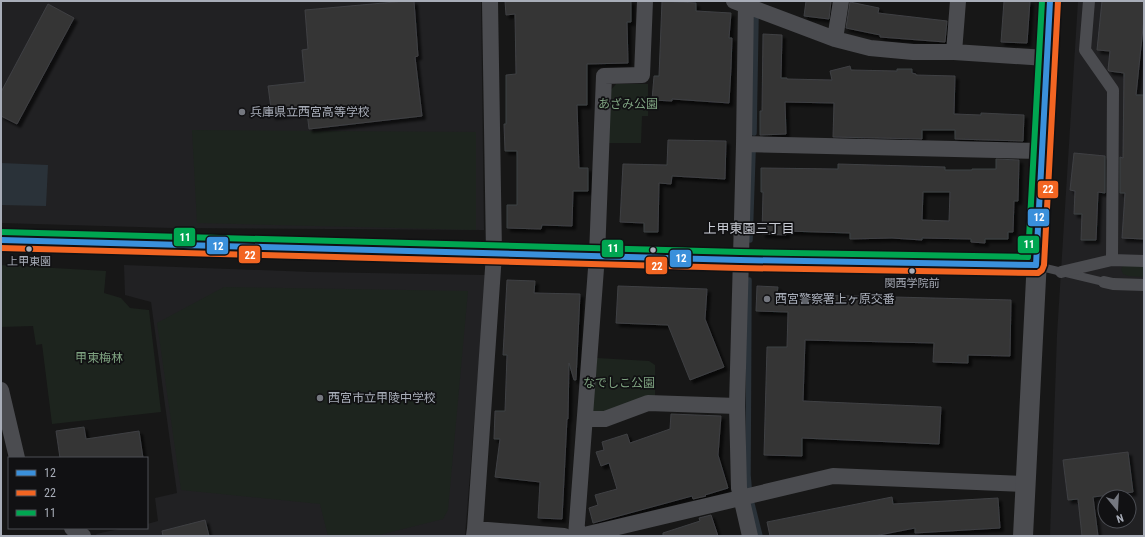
<svg xmlns="http://www.w3.org/2000/svg" width="1145" height="537" font-family="'Roboto Condensed','Noto Sans JP',sans-serif">
<style>
.built{fill:#212123;fill-rule:evenodd}
.green{fill:#1d241e}
.water{fill:#2a3239}
.lines{fill:none;stroke-linecap:round;stroke-linejoin:round}
.stream{stroke:#2a3239;stroke-width:5.5}
.building{fill:#353536;stroke:#3f4043;fill-rule:evenodd;filter:url(#shadow)}
.service{stroke:#4b4c50;stroke-width:8}
.pedestrian{stroke:#4b4c50;stroke-width:12}
.minor{stroke:#4b4c50;stroke-width:16}
.tertiary{stroke:#4b4c50;stroke-width:20}
.bus-1-casing{stroke:#111113;stroke-width:9}
.bus-2-casing{stroke:#111113;stroke-width:9}
.bus-3-casing{stroke:#111113;stroke-width:9}
.bus-1{stroke:#3a90db;stroke-width:6}
.bus-2{stroke:#f26522;stroke-width:6}
.bus-3{stroke:#00a651;stroke-width:6}
.poi-dot{fill:#757880;stroke:#111113;stroke-width:1.5}
.bus-dot{fill:#a8adb8;stroke:#111113;stroke-width:1.5}
.labels{text-anchor:middle;stroke-width:3.5;stroke-linejoin:round;paint-order:stroke}
.bus-label{font-size:11px;fill:#a8adb8;stroke:#111113}
.park-label{font-size:12px;fill:#7fa381;stroke:#111113}
.poi-label{font-size:12px;fill:#a8adb8;stroke:#111113;text-anchor:start}
.neighbourhood-label{font-size:13px;fill:#c9ccd4;stroke:#111113}
.line-badge{stroke:#111113;stroke-width:1.5}
.badge-label{font-size:11px;text-anchor:middle;font-weight:bold;fill:#fff}
</style>
<defs>
<filter id="shadow"><feDropShadow dx="3.5" dy="3.5" stdDeviation="1" flood-color="#0009"/></filter>
</defs>
<rect width="100%" height="100%" fill="#171717"/>
<path class="built" d="M1,1H481L484,230L172,228L1,223Z
M1078,1H1144V536H1050L1057,335ZM1105,497H1129V521H1105Z
M124,265L311,272L486,275L465,536H97L96,534L124,528H147V524L158,521L155,498L177,493L151,302L125,295Z"/>
<path class="green" d="M616,84H648V116H642L641,143H607L609,92Z
M192,130L476,132V230L197,223Z
M1,265L106,271L104,293L121,298L130,308L149,310L161,412L52,424L42,344L36,345L33,326L1,327Z
M1144,265V277L1128,276L1123,274L1121,269L1123,266Z
M224,287L468,291L448,510L443,519L375,536H328L320,504L181,490L157,323Z
M597,358L649,361L655,365V398L606,413L592,412Z"/>
<path class="water" d="M1,163L48,165L46,206L1,205Z"/>
<g class="lines">
<path class="stream" d="M754,133L756,17
M750,240L753,152
M749,280L748,475L749,487
M752,504L760,536"/>
</g>
<path class="building" d="M406,1H414L418,56L415,57L422,116L309,129L307,112L272,116L268,86L305,82L302,50L308,49L305,10Z
M505,1H631V22H627L628,63L587,64V105H577L579,168H588V191H573L572,226L542,225L541,229L507,228V205H517V151H505L504,124H506V75L516,74L515,14L506,15Z
M662,1L696,3V11L731,13L729,38H732L731,68L729,103L672,99V101L652,100L654,76H659Z
M806,1H831L829,19L804,16Z
M1004,1H1030L1027,43L1001,42Z
M1102,1H1144V18L1136,95H1144V239L1122,238L1125,193H1120V157L1123,158L1124,73L1109,71L1108,70L1110,51L1097,50Z
M850,2L879,8L878,13L947,21L945,42L880,37V35L846,28Z
M48,4L74,18L17,124L1,116V92Z
M763,34L782,35L781,78H787V79L832,80L830,71L850,66L851,70L897,71V69H912V73L916,74V75L955,76L954,114L981,115V113L1024,115L1023,141L955,139V130H922V139L833,137L834,103L785,102L786,134L760,135V111H762Z
M668,140L726,141L725,179L672,176L671,184L659,183L658,232H644V223L620,222L623,164L667,165Z
M1074,153L1105,156V193L1098,192L1096,240H1081L1082,214H1074L1075,191L1070,190Z
M996,159L1019,160L1018,201H1014L1013,232H1008V239H985V243L971,242V239L922,238V240L892,238L850,239V233L786,231V235L762,234L763,192H761V168L838,169V164L945,167V170H972V169H996ZM923,192H950L949,221L922,220Z
M507,280L535,281L534,293L580,294L576,380H574L569,363L568,419H567L562,519L538,518L540,482L495,477L500,439H494L495,411H505L507,355H503Z
M618,286L707,289L705,319L724,367L690,380L668,325L616,323Z
M757,286L778,287L777,294L1011,300L1010,356L968,355V363L933,362L934,343L805,340L803,401L941,407L939,444L802,438V456L764,455L767,347H787L788,312L756,311Z
M671,414L721,416L718,455L728,488L705,495L706,496L693,499L692,496L593,523L589,508L598,505L595,495L617,489L609,463L601,466L596,452L604,450L602,442L627,434L630,443L670,429Z
M84,427L86,439L139,431L143,458H60L56,431Z
M1128,452L1133,492L1093,497L1098,536H1082L1078,499L1068,500L1063,460Z
M892,497L893,504L998,498L1000,528L915,533V528L874,536H770L767,522Z
M711,515L718,536H663V533L700,521L699,518Z
M205,520L209,536H163L162,531Z"/>
<g class="lines">
<path class="service" d="M1037,266L1104,282"/>
<path class="pedestrian" d="M1089,1L1085,50L1113,90L1112,260
M1061,272L1112,260L1144,261
M1104,282L1113,284L1144,285"/>
<path class="minor" d="M734,1L835,39L870,48L913,52H954L1046,58
M746,1L744,144L737,406L739,488L750,536
M835,39L841,1
M954,52L958,1
M744,144L1042,151
M1,390L17,458
M585,419H605L648,403L737,406
M72,528L83,536
M475,529L564,536
M474,536L475,529L494,254L490,1
M576,536L597,255L604,76L642,75L645,1
M580,536L833,476L1026,484"/>
<path class="tertiary" d="M1,240L740,260L1036,265
M1023,536L1050,1"/>
<g class="bus-1-casing">
<path id="bus-1" d="M1,240L740,260L1036,265L1050,1"/>
</g>
<g class="bus-2-casing">
<path id="bus-2" d="M1,248L740,268L1038,273L1042,270L1044,265L1058,1"/>
</g>
<g class="bus-3-casing">
<path id="bus-3" d="M1,232L740,252L1028,257L1042,1"/>
</g>
<use href="#bus-1" class="bus-1"/>
<use href="#bus-2" class="bus-2"/>
<use href="#bus-3" class="bus-3"/>
</g>
<g class="poi-dot">
<circle cx="242" cy="112" r="4"/>
<circle cx="767" cy="299" r="4"/>
<circle cx="320" cy="398" r="4"/>
</g>
<g class="bus-dot">
<circle cx="29" cy="249" r="3.5"/>
<circle cx="653" cy="250" r="3.5"/>
<circle cx="912" cy="271" r="3.5"/>
</g>
<g class="labels">
<g class="bus-label">
<text x="29" y="265">上甲東園</text>
<text x="912" y="287">関西学院前</text>
</g>
<g class="park-label">
<text x="628" y="108">あざみ公園</text>
<text x="99" y="362">甲東梅林</text>
<text x="619" y="387">なでしこ公園</text>
</g>
<g class="poi-label">
<text x="250" y="116">兵庫県立西宮高等学校</text>
<text x="775" y="303">西宮警察署上ヶ原交番</text>
<text x="328" y="402">西宮市立甲陵中学校</text>
</g>
<g class="neighbourhood-label">
<text x="749" y="233">上甲東園三丁目</text>
</g>
</g>
<g class="line-badge">
<rect x="1037" y="180" width="22" height="19" rx="4" fill="#f26522"/>
<rect x="1027" y="208" width="23" height="19" rx="4" fill="#3a90db"/>
<rect x="173" y="227" width="23" height="20" rx="4" fill="#00a651"/>
<rect x="1017" y="235" width="23" height="19" rx="4" fill="#00a651"/>
<rect x="206" y="236" width="23" height="19" rx="4" fill="#3a90db"/>
<rect x="601" y="239" width="23" height="19" rx="4" fill="#00a651"/>
<rect x="238" y="245" width="23" height="19" rx="4" fill="#f26522"/>
<rect x="669" y="249" width="23" height="19" rx="4" fill="#3a90db"/>
<rect x="645" y="256" width="23" height="19" rx="4" fill="#f26522"/>
</g>
<g class="badge-label">
<text x="1048" y="193">22</text>
<text x="1039" y="221">12</text>
<text x="185" y="241">11</text>
<text x="1029" y="248">11</text>
<text x="218" y="250">12</text>
<text x="613" y="252">11</text>
<text x="250" y="259">22</text>
<text x="681" y="262">12</text>
<text x="657" y="270">22</text>
</g>
<rect width="1145" height="537" fill="none" stroke="#a8adb8" stroke-width="4"/>
<rect x="8" y="457" width="140" height="72" fill="#111113" stroke="#4d4f55"/>
<rect x="16" y="470" width="20" height="6" fill="#3a90db" stroke="#4d4f55"/>
<text x="44" y="477" font-size="12" fill="#a8adb8">12</text>
<rect x="16" y="490" width="20" height="6" fill="#f26522" stroke="#4d4f55"/>
<text x="44" y="497" font-size="12" fill="#a8adb8">22</text>
<rect x="16" y="510" width="20" height="6" fill="#00a651" stroke="#4d4f55"/>
<text x="44" y="517" font-size="12" fill="#a8adb8">11</text>
<g transform="translate(1117 509) rotate(162)"><circle r="19" fill="#111113" stroke="#4d4f55"/>
<path d="M0-3L7 15L0 10L-7 15Z" fill="#757880"/>
<text y="-6" font-size="11" font-weight="bold" text-anchor="middle" fill="#a8adb8">N</text>
</g>
</svg>
